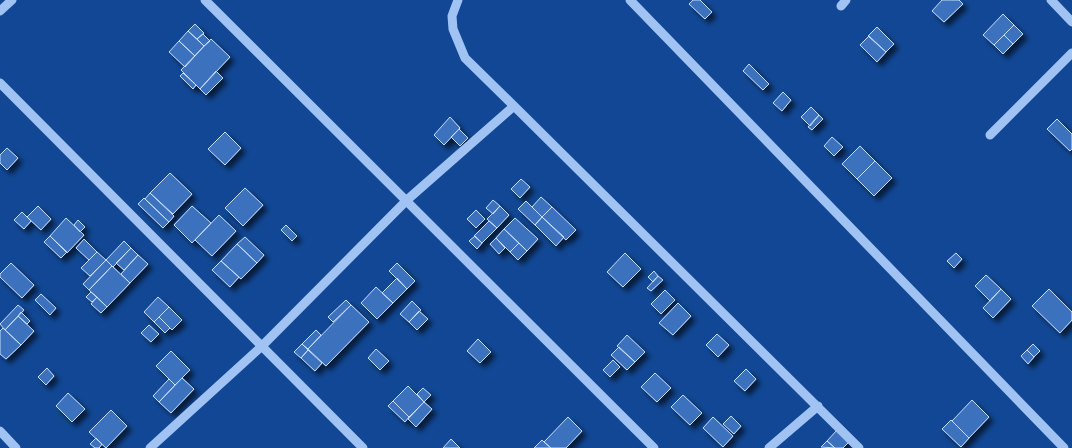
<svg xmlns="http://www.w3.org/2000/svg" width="1072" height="448" font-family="Arial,sans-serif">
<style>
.building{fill:#3a71bd;stroke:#c7defd;filter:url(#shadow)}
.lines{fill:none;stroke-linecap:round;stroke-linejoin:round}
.minor{stroke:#a0c3f3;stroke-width:9}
</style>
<defs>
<filter id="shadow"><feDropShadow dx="4.5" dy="4.5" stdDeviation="2.5" flood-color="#0009"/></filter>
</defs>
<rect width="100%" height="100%" fill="#114794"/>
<path class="building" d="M693,0H700L712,12L705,19L689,4Z
M942,0H959L963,4L944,22L932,11Z
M1003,14L1014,25L994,45L983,35Z
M195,24L204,33L197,39L188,31Z
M1014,25L1023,34L1013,44L1004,35Z
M877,27L894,44L886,52L868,36Z
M188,31L204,46L195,56L179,41Z
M203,34L210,41L204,46L197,39Z
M1004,35L1013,44L1003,54L994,45Z
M869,36L886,52L877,62L860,45Z
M211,39L230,57L200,89L181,70Z
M179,41L195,56L185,67L169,52Z
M749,64L769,84L763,90L743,71Z
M216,71L223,78L206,95L200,89Z
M183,73L196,85L193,89L180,76Z
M783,92L791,100L782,111L773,103Z
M811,107L819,115L810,126L801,117Z
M819,115L823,119L812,130L808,127Z
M450,117L460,128L444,145L434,135Z
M1057,119L1072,134V149L1070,151L1047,129Z
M459,129L468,138L460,146L451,137Z
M225,132L241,148L225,165L208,149Z
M832,137L843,147L834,156L824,146Z
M860,146L875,161L857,179L842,164Z
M7,148L18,158L7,170L0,163V155Z
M875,161L892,178L874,196L857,179Z
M170,173L192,194L173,214L150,193Z
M521,179L530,187L520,198L511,189Z
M245,188L263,205L243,226L225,208Z
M150,193L174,216L169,222L145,199Z
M541,197L552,207L542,217L532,207Z
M144,198L169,222L163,228L138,204Z
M493,200L500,206L493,214L486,208Z
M526,201L542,217L535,225L518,209Z
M38,206L51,219L41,230L27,217Z
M192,206L211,223L192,243L174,225Z
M500,206L509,215L497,228L487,219Z
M552,207L576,230L566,240L542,217Z
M476,210L485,219L476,228L467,219Z
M22,212L31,221L24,229L14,220Z
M219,215L236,231L212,256L195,240Z
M542,217L564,237L556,246L535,225Z
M66,218L84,235L67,253L50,236Z
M515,218L538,239L527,251L504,229Z
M78,220L85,227L80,232L74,225Z
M489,221L497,228L482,243L474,236Z
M286,225L297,236L292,241L281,230Z
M504,229L519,243L510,252L496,238Z
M50,236L67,252L61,258L44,242Z
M475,236L482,243L477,249L469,241Z
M245,237L264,255L257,263L237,244Z
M496,238L505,248L499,254L490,244Z
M84,239L97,252L89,260L76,248Z
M124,241L131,248L113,267L106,260Z
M519,243L527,251L518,260L510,252Z
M237,244L257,263L241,279L221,261Z
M131,248L138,255L124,270L116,263Z
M97,252L106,260L90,276L81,268Z
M625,253L641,269L623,287L607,272Z
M956,253L962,259L954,268L947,261Z
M138,255L148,264L130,283L121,274Z
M106,260L112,266L89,290L83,284Z
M221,261L239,277L230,287L212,270Z
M11,263L34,285L22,298L0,277V274Z
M397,263L415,281L407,289L389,271Z
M112,266L130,283L107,307L89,290Z
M654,271L658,276L653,282L648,277Z
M986,275L1001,289L990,301L975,286Z
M658,276L663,280L651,291L647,288Z
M397,278L407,289L393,303L382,293Z
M376,287L393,303L377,319L361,303Z
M1001,289L1011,299L993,318L983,308Z
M1049,289L1072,312V320L1060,333L1032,306Z
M665,290L675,300L661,314L651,304Z
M91,292L97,297L92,302L86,297Z
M41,294L56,308L50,315L35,300Z
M97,297L107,307L101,313L91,304Z
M158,297L169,307L154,322L144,312Z
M346,300L351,305L333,322L328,317Z
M412,301L421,310L409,322L400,314Z
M678,303L691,316L673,335L659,323Z
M18,305L24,310L5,330L0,324Z
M351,305L369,322L326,366L308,349Z
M169,307L182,320L172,330L159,317Z
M419,311L428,319L417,330L409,322Z
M21,312L30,321L27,324L18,316Z
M18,316L34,331L21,345L5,330Z
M159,317L170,328L165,333L154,322Z
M149,325L159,334L151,342L141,333Z
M3,328L21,345L6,359L0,354V331Z
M316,330L321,335L308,349L302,344Z
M717,334L729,345L718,357L706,345Z
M627,335L645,352L635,362L617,346Z
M478,339L491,352L480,363L467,351Z
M302,344L308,350L301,358L294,352Z
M1033,344L1040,351L1034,357L1027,350Z
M619,347L635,362L627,370L611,355Z
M376,349L389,361L380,370L368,358Z
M308,350L322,363L315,371L301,358Z
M1027,350L1034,357L1028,364L1021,356Z
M171,351L190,370L175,385L156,366Z
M613,360L620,367L610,377L603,370Z
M47,368L54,376L46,385L38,377Z
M746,369L756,379L745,391L734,381Z
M655,373L671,388L657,402L641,387Z
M182,378L194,389L171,413L159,402Z
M169,379L175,385L159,402L153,396Z
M408,386L424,402L409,417L393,401Z
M423,388L431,395L424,402L417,394Z
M68,393L85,409L72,422L56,406Z
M683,395L702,413L690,425L671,407Z
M972,400L989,417L969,438L952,421Z
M393,401L409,417L405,422L388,406Z
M424,402L432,409L416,427L408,419Z
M111,410L127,426L106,448L89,432Z
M731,416L741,426L734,434L723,424Z
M568,417L582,431L566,448H551L544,442Z
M713,417L733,436L723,447L703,428Z
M951,420L969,438L961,447L942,429Z
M837,430L849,442L843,448H835L827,441Z
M96,438L102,444L99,448H95L90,444Z
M451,439L460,448H443Z
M542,440L544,442L551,448H534Z
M827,441L835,448L821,447Z"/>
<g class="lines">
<path class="minor" d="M205,0L654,448
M630,0L1064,448
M1051,0L1072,22
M841,6L846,0
M0,11L12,0
M0,83L363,448
M514,106L859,448
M990,135L1072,53
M0,431L16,448
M150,448L262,346L407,200L514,106L465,58L453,29L452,16L458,0
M769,448L818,406"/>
</g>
</svg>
